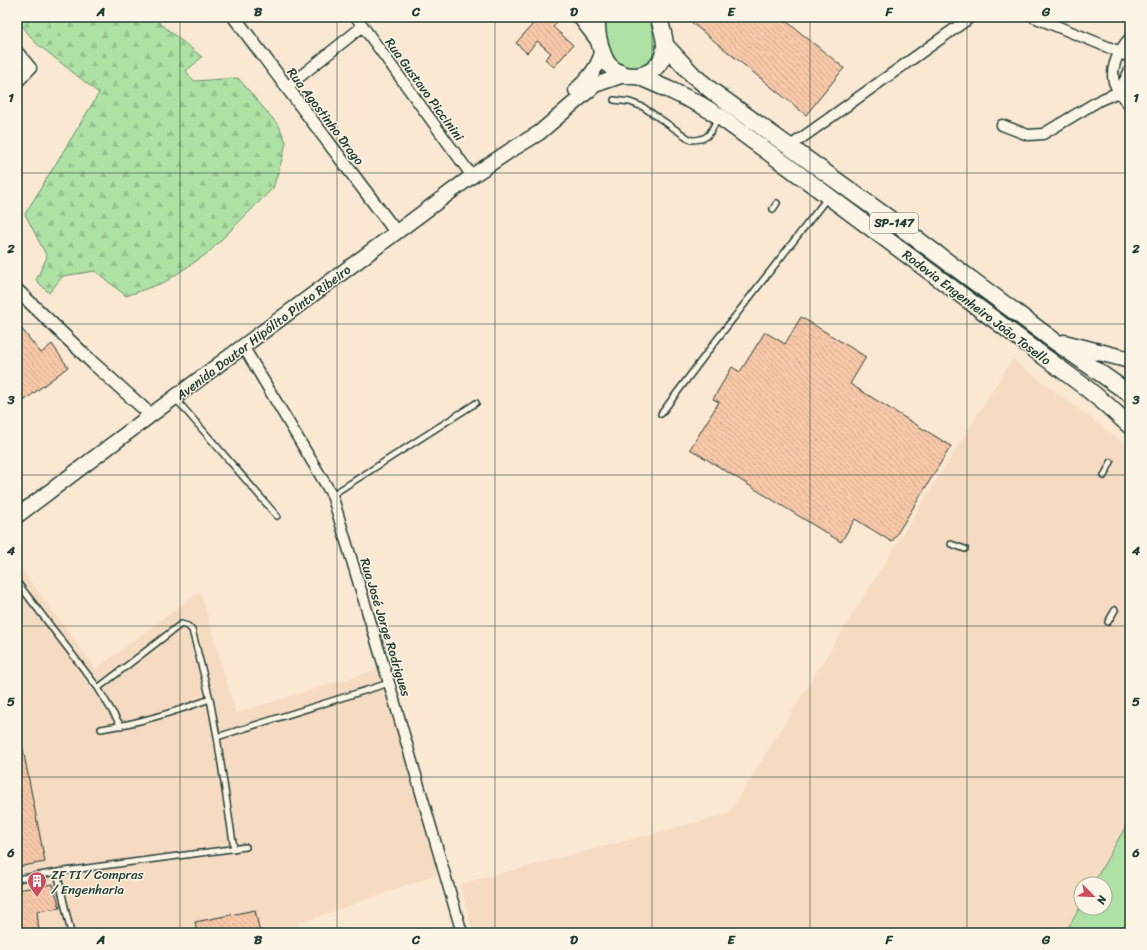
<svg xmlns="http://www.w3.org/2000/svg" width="1147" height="950" font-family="Sriracha,sans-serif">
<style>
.built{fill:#f6dbc3;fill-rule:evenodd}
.grass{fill:#aee2a4;stroke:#66906c}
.forest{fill:url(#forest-firs);stroke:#66906c}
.building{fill:url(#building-back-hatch);stroke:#1f3d34}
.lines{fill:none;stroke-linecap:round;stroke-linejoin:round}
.service-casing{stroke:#1f3d34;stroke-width:8}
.minor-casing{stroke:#1f3d34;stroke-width:13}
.tertiary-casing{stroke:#1f3d34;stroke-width:15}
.secondary-casing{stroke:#1f3d34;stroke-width:17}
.trunk-casing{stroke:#1f3d34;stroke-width:19}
.service{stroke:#fcf5e5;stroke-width:5}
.minor{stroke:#fcf5e5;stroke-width:10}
.tertiary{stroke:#fcf5e5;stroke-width:12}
.secondary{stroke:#fcf5e5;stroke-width:14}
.trunk{stroke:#fcf5e5;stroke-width:16}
.grid{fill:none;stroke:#1f3d34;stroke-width:1;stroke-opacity:0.55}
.labels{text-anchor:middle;stroke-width:3;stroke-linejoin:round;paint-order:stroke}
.shield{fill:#fcf5e5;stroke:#617469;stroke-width:1}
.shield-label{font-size:12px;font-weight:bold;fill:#1f3d34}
.street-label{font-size:13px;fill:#1f3d34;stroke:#fcf5e5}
.poi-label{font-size:13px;fill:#1f3d34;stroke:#fcf5e5;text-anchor:start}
.neatline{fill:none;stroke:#1f3d34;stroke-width:1.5}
.grid-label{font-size:13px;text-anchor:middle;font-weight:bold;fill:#1f3d34}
</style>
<defs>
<pattern id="forest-firs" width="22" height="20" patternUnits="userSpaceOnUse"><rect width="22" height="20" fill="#aee2a4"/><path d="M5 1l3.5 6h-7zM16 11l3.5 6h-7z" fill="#95c38e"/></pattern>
<pattern id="building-back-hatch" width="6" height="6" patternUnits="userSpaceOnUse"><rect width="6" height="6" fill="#f8c8a8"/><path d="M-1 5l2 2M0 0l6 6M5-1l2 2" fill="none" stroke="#d4ad91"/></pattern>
</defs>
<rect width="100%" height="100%" fill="#fbe8d3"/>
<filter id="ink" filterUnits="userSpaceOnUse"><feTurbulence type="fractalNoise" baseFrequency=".025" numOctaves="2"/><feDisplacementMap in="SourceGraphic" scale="8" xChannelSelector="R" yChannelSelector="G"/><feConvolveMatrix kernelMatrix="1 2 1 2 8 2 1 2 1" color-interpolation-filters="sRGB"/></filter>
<g filter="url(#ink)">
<path class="built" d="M1012,359L1130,448V933H473L460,884L728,814ZM1081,884H1105V908H1081Z
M17,563L96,669L200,591L236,713L379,669L439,874L298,924L301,933H17Z"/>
<path class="grass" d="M605,17H650L657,44L656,53L649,62L641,68L631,69L620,65L612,58L603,30Z
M1127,824L1130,826V933H1065L1081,906V908H1105V884H1093Z"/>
<path class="forest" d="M17,17H152L202,57L186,71L194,81L238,78L279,126L286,142L283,156L273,188L208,253L165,282L126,296L95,271L63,276L49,293L36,280L47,257L25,214L99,93L36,43L17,20Z"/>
<path class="building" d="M539,17H552L557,22L553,27L573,45L554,67L545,59L551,53L537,41L527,53L516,43Z
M697,17H781L844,68L806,115L692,23Z
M801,317L866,357L850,384L951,446L892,542L855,519L841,542L690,449L719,402L713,399L732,367L740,372L765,332L785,344Z
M17,323L41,353L52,344L68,367L17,406Z
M17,739H21L45,862L17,867Z
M53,884L60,908L37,911L39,933H17V890Z
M255,910L260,933H197L195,922Z"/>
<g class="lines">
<g class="service-casing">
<path id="service" d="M614,100L630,102L643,107L691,140C710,140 710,133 718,117
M773,209L777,203
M175,398L277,516
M661,414L718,338L828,197
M1104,476L1111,462
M332,495L476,403
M951,544L965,549
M17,582L98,688L121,726
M1108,622L1115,610
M98,688L181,624L188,626L192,630L210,699L217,737
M101,729C139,723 175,712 210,699
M234,849L217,737L389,683
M57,872L71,933
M17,879L57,872L246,847"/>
</g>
<g class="minor-casing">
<path id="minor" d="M356,17L472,176
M1034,17L1120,52L1130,58
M1130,38C1120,48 1110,67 1114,82C1117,91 1124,99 1130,106
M17,51L31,68L17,83
M287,87L363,26
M1002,125L1028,135L1043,134L1100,100L1119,92L1130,70
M789,147L971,17
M243,346L332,495L389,683L462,933"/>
</g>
<g class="tertiary-casing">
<path id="tertiary" d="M234,17L396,232
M17,290L94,364L151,415"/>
</g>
<g class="secondary-casing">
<path id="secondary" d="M580,17L599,42
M576,90C588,79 597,69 602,53
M17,516L151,415L472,176L511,150L539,133L595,85L624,75"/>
</g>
<g class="trunk-casing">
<path id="trunk" d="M598,17C596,25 597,33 599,41C601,49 603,58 608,64C628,87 665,75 665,44C664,35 661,25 658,17
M665,45L693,75L712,91L887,217L1053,340L1130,394
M640,77L672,91L701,105L719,116L812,184L1085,387L1107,405L1130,426
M1064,343L1130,360"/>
</g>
<use href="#service" class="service"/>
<use href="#minor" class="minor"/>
<use href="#tertiary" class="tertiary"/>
<use href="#secondary" class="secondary"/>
<use href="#trunk" class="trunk"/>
</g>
</g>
<path class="grid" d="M180,17V933M337,17V933M495,17V933M652,17V933M810,17V933M967,17V933M17,173H1130M17,324H1130M17,475H1130M17,626H1130M17,777H1130"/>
<defs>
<g id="building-pin" transform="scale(1)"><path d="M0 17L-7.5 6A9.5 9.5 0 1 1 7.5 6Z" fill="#d1495b" stroke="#fcf5e5"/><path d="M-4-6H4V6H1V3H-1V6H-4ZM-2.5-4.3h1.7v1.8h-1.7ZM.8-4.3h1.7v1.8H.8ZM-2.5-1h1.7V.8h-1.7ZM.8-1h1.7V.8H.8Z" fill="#fff"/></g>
</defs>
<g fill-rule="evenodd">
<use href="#building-pin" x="37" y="881"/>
</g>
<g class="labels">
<rect class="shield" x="870" y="213" width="48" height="20" rx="3"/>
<g class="shield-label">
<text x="894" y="227">SP-147</text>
</g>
<g class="street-label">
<text transform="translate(425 89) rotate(54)" y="5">Rua Gustavo Piccinini</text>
<text transform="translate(326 116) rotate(53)" y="5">Rua Agostinho Drago</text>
<text transform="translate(977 307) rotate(37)" y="5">Rodovia Engenheiro João Tosello</text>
<text transform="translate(263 332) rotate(-37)" y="5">Avenida Doutor Hipólito Pinto Ribeiro</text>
<text transform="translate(386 627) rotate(73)" y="5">Rua José Jorge Rodrigues</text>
</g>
<g class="poi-label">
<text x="51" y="879">ZF TI / Compras<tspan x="51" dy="15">/ Engenharia</tspan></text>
</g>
</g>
<rect width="1147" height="950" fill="none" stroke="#fcf5e5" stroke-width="44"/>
<g transform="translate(1093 896) rotate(114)"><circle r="19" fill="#fcf5e5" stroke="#a4ab9e"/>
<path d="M0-3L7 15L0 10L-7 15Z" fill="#d1495b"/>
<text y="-6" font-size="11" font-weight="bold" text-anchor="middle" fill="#1f3d34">N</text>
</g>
<rect x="22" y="22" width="1103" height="906" class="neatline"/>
<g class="grid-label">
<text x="101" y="16">A</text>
<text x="258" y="16">B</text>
<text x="416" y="16">C</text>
<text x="574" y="16">D</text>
<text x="731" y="16">E</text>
<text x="889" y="16">F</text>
<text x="1046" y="16">G</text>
<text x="11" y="102">1</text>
<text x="1136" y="102">1</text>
<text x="11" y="253">2</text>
<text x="1136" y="253">2</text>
<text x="11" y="404">3</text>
<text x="1136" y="404">3</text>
<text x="11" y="555">4</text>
<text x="1136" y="555">4</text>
<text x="11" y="706">5</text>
<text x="1136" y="706">5</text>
<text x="11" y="857">6</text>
<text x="1136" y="857">6</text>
<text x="101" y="944">A</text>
<text x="258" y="944">B</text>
<text x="416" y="944">C</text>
<text x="574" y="944">D</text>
<text x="731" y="944">E</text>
<text x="889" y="944">F</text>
<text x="1046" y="944">G</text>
</g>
</svg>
